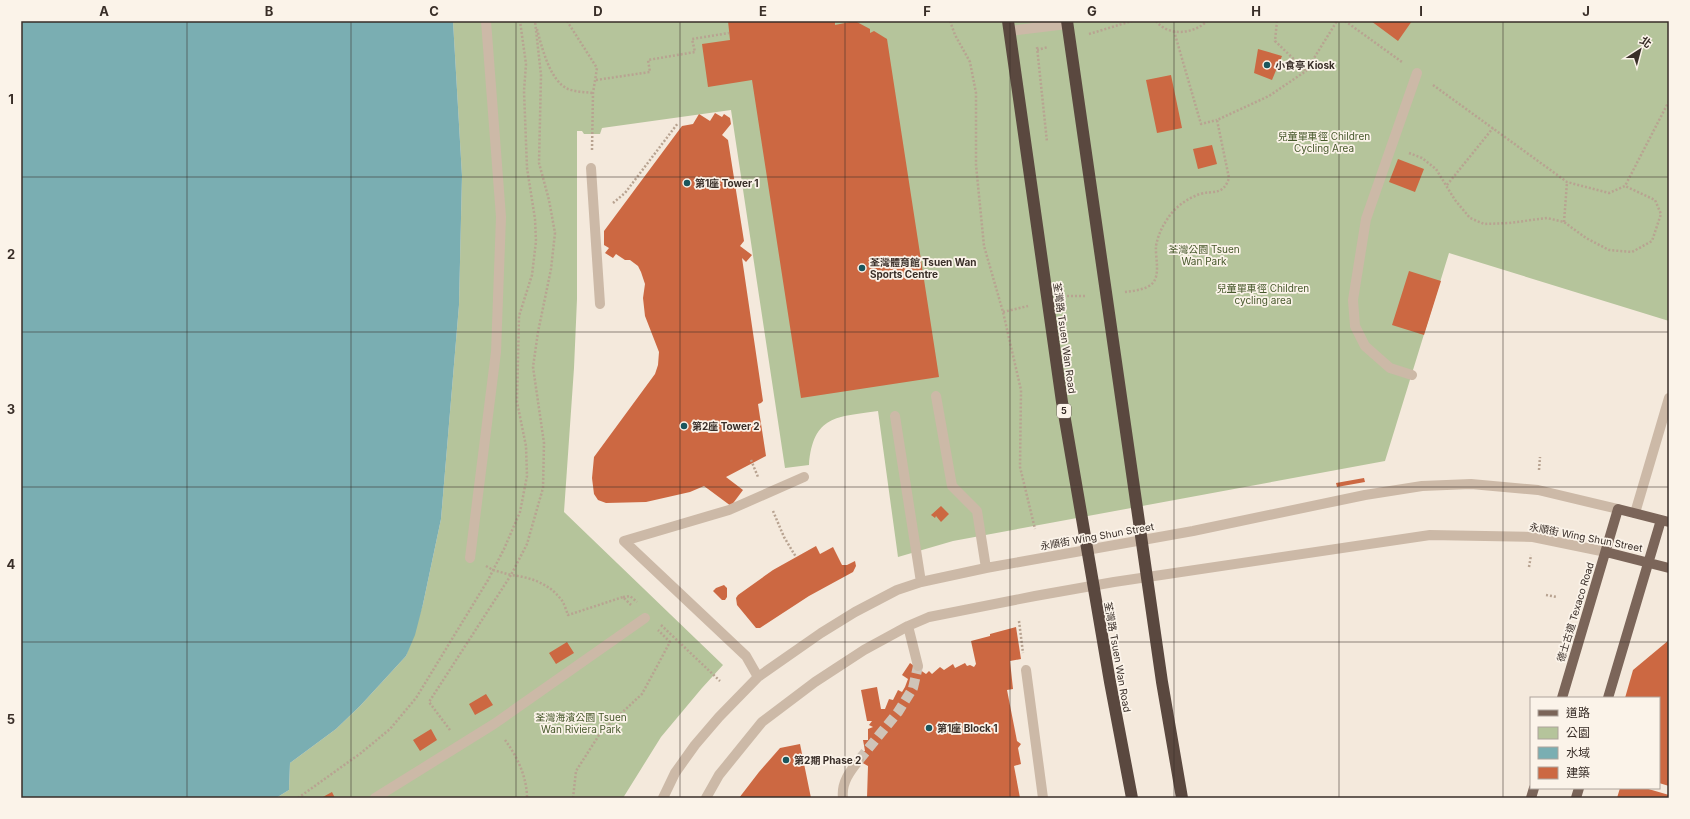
<svg xmlns="http://www.w3.org/2000/svg" width="1690" height="819" font-family="Inter,'Noto Sans TC',sans-serif">
<style>
.green{fill:#b5c49b}
.water{fill:#7aaeb2}
.building{fill:#cc6842}
.lines{fill:none;stroke-linecap:round;stroke-linejoin:round}
.minor-tunnel{stroke:#cfc4b8;stroke-width:10;stroke-dasharray:10 5;stroke-linecap:butt}
.path{stroke:#b8a391;stroke-width:2.5;stroke-dasharray:2 2;stroke-linecap:butt}
.minor{stroke:#ccb9a7;stroke-width:10}
.major{stroke:#7b6559;stroke-width:10}
.highway{stroke:#5a483f;stroke-width:12}
.grid{fill:none;stroke:#392e28;stroke-width:1;stroke-opacity:0.55}
.poi-dot{fill:#1b565d;stroke:#fbf3e9;stroke-width:1.5}
.labels{text-anchor:middle;stroke-width:3.5;stroke-linejoin:round;paint-order:stroke}
.shield{fill:#fbf3e9;stroke:#736962;stroke-width:1}
.shield-label{font-size:9px;font-weight:bold;fill:#392e28}
.poi-label{font-size:10px;font-weight:bold;fill:#392e28;stroke:#fbf3e9;text-anchor:start}
.park-label{font-size:10px;fill:#46582b;stroke:#fbf3e9}
.street-label{font-size:10px;fill:#392e28;stroke:#fbf3e9}
.neatline{fill:none;stroke:#392e28;stroke-width:1.5}
.grid-label{font-size:13px;text-anchor:middle;font-weight:bold;fill:#392e28}
</style>
<rect width="100%" height="100%" fill="#f4e9dc"/>
<path class="green" d="M453,21H1669V321L1449,253L1385,461L953,541L898,557L878,411C837,417 813,415 809,465L785,468L731,110L602,128L600,134H584L582,131H577V299L574,368L564,512L723,665L702,688L661,737L623,798H276L289,790L290,763L336,729L360,706L406,656L423,604L441,519L459,305L462,176Z"/>
<path class="water" d="M21,21H453L462,176L459,305L441,519L423,604L415,635L406,656L360,706L336,729L290,763L289,790L276,798H21Z"/>
<path class="building" d="M728,21H835V25L855,21L870,29V33L874,31L887,39L939,377L801,398L752,80L708,87L702,44L730,40Z
M1371,21H1412L1398,41Z
M1258,49L1282,56L1272,80L1254,73Z
M1171,75L1182,128L1157,133L1146,80Z
M715,113L722,117L724,114L730,118L731,124L722,135L728,140L744,241L740,246L752,255L746,262L742,258L763,401L761,403L758,404L766,456L726,477L743,490L731,506L704,486L690,492L646,502L606,503L598,500L594,494L592,478L594,457L655,374L658,365L659,352L645,316L643,298L645,284L641,272L638,266L630,260H625L616,254L613,258L605,253L609,248L604,245V231L682,126L693,124L699,114L710,121Z
M1212,145L1217,164L1198,169L1193,149Z
M1398,159L1424,169L1415,192L1389,182Z
M1409,271L1441,281L1424,335L1392,325Z
M1364,478L1365,482L1337,487L1336,483Z
M941,506L949,514L941,522L936,516L935,518L931,515Z
M816,546L820,554L833,547L842,565H847L855,561L856,566L853,572L809,596L763,626L760,628H756L737,605L736,598L738,595L773,570Z
M724,585L727,588V597L725,600H722L713,591L716,588Z
M1016,627L1021,659L1010,661L1013,689L1007,690L1017,741L1021,744L1018,748L1021,764L1014,766L1020,798H867L868,766L861,762L860,752L865,751L863,740H868V729L873,727L869,725L872,721H867L861,690L877,687L881,709H885L889,699L893,700L898,690L902,692L905,687L908,679L902,675L910,663L926,674L929,671L932,674L940,667L944,670L953,664L955,668L965,663L967,666L970,665L974,667L976,664L971,641L990,636V634Z
M1669,640V786L1659,783V698H1625L1633,670Z
M567,642L574,653L556,664L549,653Z
M486,694L493,705L475,715L469,704Z
M431,729L437,740L420,751L413,740Z
M800,744L811,798H739L759,772L780,748Z
M1620,788H1645L1669,795V798H1617Z
M332,792L335,798H321Z"/>
<g class="lines">
<path class="minor-tunnel" d="M859,760L898,712L913,688L918,666"/>
<path class="path" d="M567,21L597,68L593,93L592,150
M950,21L955,35L970,62L976,93V165L984,246L1003,312L1021,390L1020,467L1035,529
M1156,21C1169,37 1194,34 1207,21
M1277,21L1275,41L1306,71
M1345,21L1402,62
M537,29C542,48 550,81 568,89C576,92 585,92 593,93
M1174,31L1201,124L1217,120
M1089,34L1132,21
M1037,47L1047,142
M1037,50L1048,47
M596,80L650,72L648,60L695,52L692,39L729,33
M1433,85L1567,182L1609,193L1625,186L1669,101
M1409,153L1422,158L1436,169L1455,200L1470,218L1484,224L1509,223L1547,218L1564,222L1586,238L1609,250L1632,252L1652,241L1661,214L1655,200L1625,186
M1447,185L1493,128
M613,203L625,193L678,123
M1564,222L1567,182
M1125,292C1133,291 1142,290 1149,286C1162,279 1155,258 1156,246C1158,235 1162,227 1168,218C1175,207 1188,198 1200,194C1214,190 1223,196 1229,178L1217,120L1269,96L1306,71L1337,21
M1067,296H1086
M1003,312L1028,306
M751,460L758,477
M1539,470L1540,457
M773,511L784,537L796,557
M486,566L493,570L511,575L527,544L543,488L544,443L533,367L538,332L551,269L555,233L549,200L539,163L541,75L535,21
M1529,567L1531,555
M1546,595L1557,597
M623,597L630,596L637,602
M1019,621L1023,653
M661,625L720,681
M450,730L429,702L511,575C529,577 548,583 560,598C564,602 566,610 568,615L623,597L631,605
M505,740C517,756 527,777 527,798
M298,798L361,753L390,729L416,698L488,580L504,549L520,512L527,476L526,446L517,402L519,316L532,275L536,241L535,219L527,168L524,91L526,64L520,21
M573,798L576,771L601,732L642,694L670,642L658,630"/>
<path class="minor" d="M1009,31L1067,24
M591,168L600,304
M1412,375L1390,368L1365,346L1355,326L1353,300L1366,219L1417,73
M936,396L952,486L977,511L986,568
M895,416L921,582
M1635,513L1669,398
M624,541L729,510L804,477
M624,541L746,656L758,677
M470,558L496,352L501,217L486,21
M908,626L918,666
M1026,670L1043,798
M375,798L494,724L645,618
M663,798L675,773L695,745L719,717L758,677L821,633L855,612L897,590L921,582L986,568L1193,531L1365,495L1422,486L1471,484L1538,490L1618,509
M706,798L719,775L762,722L815,682L864,650L908,626L929,617L1035,596L1114,582L1430,535L1533,537L1606,552
M843,798C841,783 850,771 859,760"/>
<path class="major" d="M1606,552L1669,568
M1562,698L1618,509L1669,522
M1608,698L1661,520
M1531,798L1534,788
M1576,798L1579,788"/>
<path class="highway" d="M1008,21L1062,402L1110,682L1132,798
M1067,21L1162,682L1182,798"/>
</g>
<path class="grid" d="M187,21V798M351,21V798M516,21V798M680,21V798M845,21V798M1010,21V798M1174,21V798M1339,21V798M1503,21V798M21,177H1669M21,332H1669M21,487H1669M21,642H1669"/>
<g class="poi-dot">
<circle cx="1267" cy="65" r="4"/>
<circle cx="687" cy="183" r="4"/>
<circle cx="862" cy="268" r="4"/>
<circle cx="684" cy="426" r="4"/>
<circle cx="929" cy="728" r="4"/>
<circle cx="786" cy="760" r="4"/>
</g>
<g class="labels">
<rect class="shield" x="1057" y="404" width="14" height="14" rx="3"/>
<g class="shield-label">
<text x="1064" y="414">5</text>
</g>
<g class="poi-label">
<text x="1275" y="69">小食亭 Kiosk</text>
<text x="695" y="187">第1座 Tower 1</text>
<text x="870" y="266">荃灣體育館 Tsuen Wan<tspan x="870" dy="12">Sports Centre</tspan></text>
<text x="692" y="430">第2座 Tower 2</text>
<text x="937" y="732">第1座 Block 1</text>
<text x="794" y="764">第2期 Phase 2</text>
</g>
<g class="park-label">
<text x="1324" y="140">兒童單車徑 Children<tspan x="1324" dy="12">Cycling Area</tspan></text>
<text x="1204" y="253">荃灣公園 Tsuen<tspan x="1204" dy="12">Wan Park</tspan></text>
<text x="1263" y="292">兒童單車徑 Children<tspan x="1263" dy="12">cycling area</tspan></text>
<text x="581" y="721">荃灣海濱公園 Tsuen<tspan x="581" dy="12">Wan Riviera Park</tspan></text>
</g>
<g class="street-label">
<text transform="translate(1065 338) rotate(82)" y="4">荃灣路 Tsuen Wan Road</text>
<text transform="translate(1097 536) rotate(-10)" y="4">永順街 Wing Shun Street</text>
<text transform="translate(1586 537) rotate(11)" y="4">永順街 Wing Shun Street</text>
<text transform="translate(1575 612) rotate(-73)" y="4">德士古道 Texaco Road</text>
<text transform="translate(1118 657) rotate(80)" y="4">荃灣路 Tsuen Wan Road</text>
</g>
</g>
<rect width="1690" height="819" fill="none" stroke="#fbf3e9" stroke-width="44"/>
<rect x="1530" y="697" width="130" height="92" fill="#fbf3e9" stroke="#ada49c"/>
<rect x="1538" y="710" width="20" height="6" fill="#7b6559" stroke="#ada49c"/>
<text x="1566" y="717" font-size="12" fill="#392e28">道路</text>
<rect x="1538" y="727" width="20" height="12" fill="#b5c49b" stroke="#ada49c"/>
<text x="1566" y="737" font-size="12" fill="#392e28">公園</text>
<rect x="1538" y="747" width="20" height="12" fill="#7aaeb2" stroke="#ada49c"/>
<text x="1566" y="757" font-size="12" fill="#392e28">水域</text>
<rect x="1538" y="767" width="20" height="12" fill="#cc6842" stroke="#ada49c"/>
<text x="1566" y="777" font-size="12" fill="#392e28">建築</text>
<g transform="translate(1640 50) rotate(36)" stroke="#fbf3e9" stroke-width="3" paint-order="stroke">
<path d="M0-3L7 15L0 10L-7 15Z" fill="#392e28"/>
<text y="-6" font-size="11" font-weight="bold" text-anchor="middle" fill="#392e28">北</text>
</g>
<rect x="22" y="22" width="1646" height="775" class="neatline"/>
<g class="grid-label">
<text x="104" y="16">A</text>
<text x="269" y="16">B</text>
<text x="434" y="16">C</text>
<text x="598" y="16">D</text>
<text x="763" y="16">E</text>
<text x="927" y="16">F</text>
<text x="1092" y="16">G</text>
<text x="1256" y="16">H</text>
<text x="1421" y="16">I</text>
<text x="1586" y="16">J</text>
<text x="11" y="104">1</text>
<text x="11" y="259">2</text>
<text x="11" y="414">3</text>
<text x="11" y="569">4</text>
<text x="11" y="724">5</text>
</g>
</svg>
